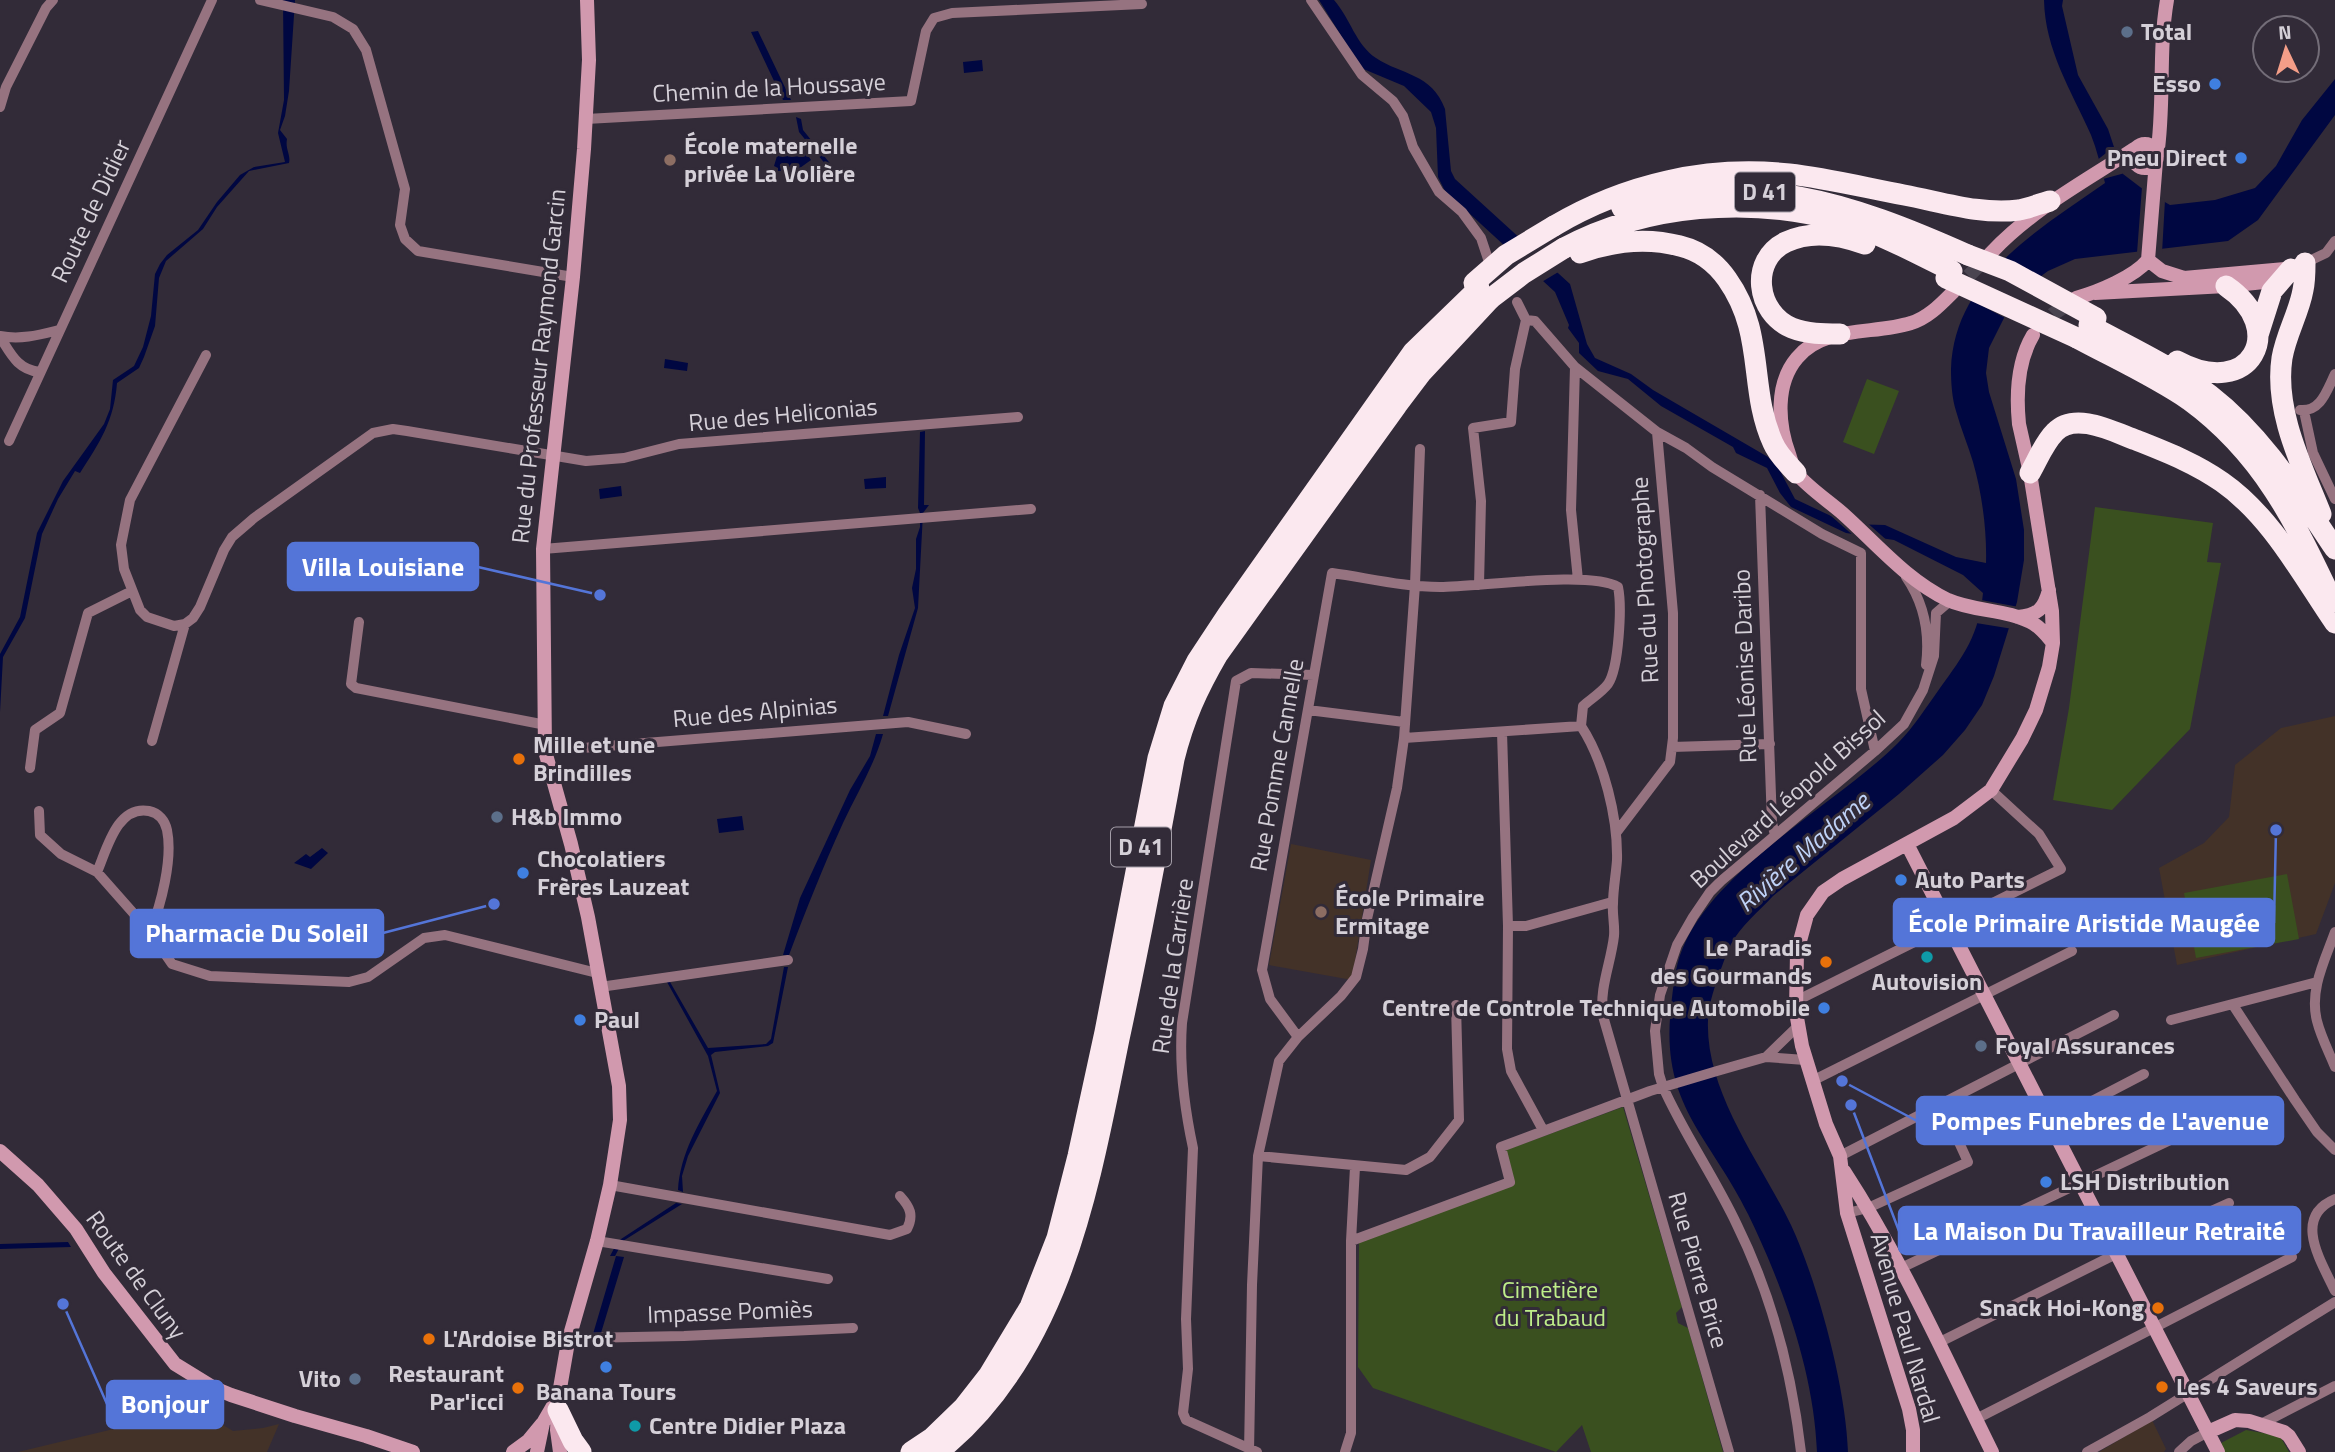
<svg xmlns="http://www.w3.org/2000/svg" width="2335" height="1452" font-family="'Titillium Web',sans-serif">
<style>
.education{fill:#433228}
.green{fill:#3a501f}
.water{fill:#000741}
.pier{fill:#322b38}
.lines{fill:none;stroke-linecap:round;stroke-linejoin:round}
.secondary-tunnel{stroke:#4a4450;stroke-width:14;stroke-dasharray:14 7;stroke-linecap:butt}
.street{stroke:#967380;stroke-width:10}
.secondary{stroke:#d199ae;stroke-width:14}
.highway{stroke:#fbe8ef;stroke-width:21}
.highway-bridge{stroke:#fbe8ef;stroke-width:21}
.service-dot{fill:#5c6f8a;stroke:#322b38;stroke-width:2.5}
.shop-dot{fill:#3f7fe0;stroke:#322b38;stroke-width:2.5}
.education-dot{fill:#8d6e63;stroke:#322b38;stroke-width:2.5}
.food-dot{fill:#e8710a;stroke:#322b38;stroke-width:2.5}
.culture-dot{fill:#0f9aa8;stroke:#322b38;stroke-width:2.5}
.labels{text-anchor:middle;stroke-width:6;stroke-linejoin:round;paint-order:stroke}
.shield{fill:#322b38;stroke:#a49ea8;stroke-width:2}
.shield-label{font-size:23px;font-weight:bold;fill:#d5d0d8}
.poi-label{font-size:24px;font-weight:bold;fill:#d5d0d8;stroke:#322b38;text-anchor:start}
.street-label{font-size:24px;fill:#d5d0d8;stroke:#322b38}
.park-label{font-size:24px;fill:#beee89;stroke:#322b38}
.water-label{font-size:26px;font-style:italic;fill:#bfd2f7;stroke:#322b38}
.leader{fill:none;stroke:#5475d8;stroke-width:2.5}
.callout-dot{fill:#5475d8;stroke:#322b38;stroke-width:2.5}
.callout{fill:#5475d8;stroke:#5475d8;stroke-width:2.5}
.callout-label{font-size:26px;text-anchor:middle;font-weight:bold;fill:#fff}
</style>
<rect width="100%" height="100%" fill="#322b38"/>
<path class="education" d="M2335,716V883L2316,934L2177,965L2159,868L2204,843L2229,817L2235,765L2281,728Z
M1291,844L1371,860L1352,980L1269,965Z
M205,1407L210,1417L233,1431L263,1428L279,1424L267,1452H18Z
M2152,1420L2166,1449L2164,1452H2099Z"/>
<path class="green" d="M1867,379L1899,391L1874,454L1843,442Z
M2095,507L2213,523L2207,562L2221,563L2190,729L2112,810L2053,800L2069,708Z
M2287,874L2299,939L2196,958L2184,893Z
M1623,1107L1682,1307L1676,1313L1678,1323L1688,1328L1723,1452H1591L1582,1425L1556,1452L1373,1388L1358,1367L1359,1242L1514,1184L1506,1150Z
M2246,1430L2280,1436L2289,1452H2225L2221,1443Z"/>
<path class="water" d="M283,0H295L289,91L285,116L280,130L287,139C285,149 291,155 289,163L249,171L217,207L203,229L166,261L159,278L155,326L144,357L139,368L117,383C114,421 100,442 80,473L75,471L58,499L42,534L25,618L3,657L0,712V654L20,617L37,533L63,481L104,424L110,409L113,380L134,366L143,347L151,316L155,274L160,264L167,255L198,230L217,202L240,175L254,167L285,162L278,133L284,100Z
M1319,0H1334C1350,18 1356,45 1376,58C1401,75 1432,73 1445,109L1451,171L1455,179L1570,284L1587,344L1595,358L1631,374L1653,390L1768,457L1779,469L1795,499L1848,524L1885,525L1956,557L1986,563C1987,531 1982,493 1973,462C1968,445 1961,429 1956,411C1952,398 1951,383 1951,369C1954,278 2038,230 2105,183C2101,167 2097,150 2091,135C2071,90 2045,50 2044,0H2063L2062,6L2078,75L2108,129L2123,174L2144,190L2170,205L2215,200L2255,188L2276,166L2302,120L2335,79V115L2258,220L2228,241L2075,259L2048,271L2025,288L2008,310L1989,348L1986,373L1989,392L2016,479L2024,530V560L2017,602L1994,676L1982,705L1965,730L1943,755L1899,794L1773,896C1759,911 1740,927 1731,944C1727,952 1724,961 1721,969C1715,986 1709,1002 1708,1020C1705,1092 1761,1163 1791,1225C1818,1283 1846,1388 1848,1452H1817C1814,1372 1783,1286 1748,1214C1709,1135 1660,1105 1671,1007C1673,989 1675,967 1682,950C1714,868 1837,804 1898,743C1914,727 1927,706 1940,688C1964,655 1979,635 1983,593L1963,575L1894,540L1846,533L1791,507L1780,493L1767,468L1736,453L1733,447L1661,406L1628,379L1598,371L1579,353V343L1568,328L1569,325L1555,292L1445,191L1438,177L1436,128L1431,112L1404,86L1361,68Z
M758,31L791,100H783L751,32Z
M982,60L983,71L964,73L963,62Z
M796,117L801,119L803,130L841,177H836L799,132Z
M803,148L811,160L797,170L778,171V168L774,166L777,156L793,155Z
M665,359L688,363L687,371L664,368Z
M925,431L924,505H929L923,513L918,608L888,716H883L899,655L915,608L912,588L916,569V539L920,527V513L918,508L920,432Z
M886,477V488L865,489L864,479Z
M621,486L622,496L600,499L599,489Z
M876,734H883C874,766 857,793 843,823C823,867 806,910 789,955H783L800,898L850,790L870,756Z
M742,816L744,830L719,833L717,819Z
M322,848L328,853L311,869L294,863L306,854L310,857Z
M784,967H788L773,1043L768,1046L715,1052L711,1055L720,1093L688,1156L682,1176L683,1192L678,1190C680,1154 699,1123 717,1091L708,1056L667,982H670L708,1048L766,1044L771,1039Z
M676,1203L682,1204L623,1241L615,1256H610L618,1241Z
M68,1242L71,1247L0,1249V1244Z
M616,1256L624,1257L601,1333L593,1334Z"/>
<path class="pier" d="M2115,146L2125,173L2103,179L2096,161Z
M2142,187L2165,200L2162,253H2137Z
M1522,237L1560,271L1540,283L1504,249Z
M1998,259L2027,291L2007,319L1967,298L1983,274Z
M1822,508L1848,520H1864L1890,543L1855,537Z
M1981,600L2019,607L2013,629L1976,623Z"/>
<g class="lines">
<path class="secondary-tunnel" d="M1954,291L1987,257
M2038,329L2053,314L2074,300"/>
<path class="street" d="M260,0L333,17L353,29L366,50L405,189L400,225L405,239L418,251L573,277
M1311,0L1362,75L1393,101L1403,116L1413,147L1439,192L1462,212L1481,238L1488,259
M0,107L6,87L46,8L53,0
M586,119L911,101L926,31L934,18L952,13L1142,4
M2305,263L2326,253L2335,241
M1517,302L1526,320L1535,321L1575,367L1657,432L1686,448L1712,467L1822,534L1861,553V689L1875,751
M0,336C21,340 39,335 59,330
M0,337C11,354 17,369 39,372
M206,355L130,500L121,545L124,569L140,610L147,617L174,626L185,624L193,618L200,607L224,550L232,537L254,518L373,433L393,429L407,431L586,461L624,458L679,444L1018,417
M1575,367L1571,510L1578,580
M2300,410C2321,412 2327,390 2335,374
M2304,411L2313,453L2335,499
M9,441L212,0
M1760,495L1772,823L1775,835
M543,549L1031,509
M1906,577C1924,603 1930,633 1926,665
M1479,585L1481,501L1473,428L1511,422L1515,369L1526,320
M359,622L351,684L356,688L546,725
M1308,710L1404,722
M1581,726C1604,761 1618,818 1617,860C1616,875 1613,889 1613,904C1612,914 1615,925 1614,936C1611,963 1599,988 1603,1016L1729,1452
M1502,732L1508,926L1507,1049L1511,1071L1543,1130
M1404,738L1581,726
M152,741L185,624
M1672,747L1770,744
M545,751L908,722L966,734
M30,768L35,730L60,713L88,613L132,591
M39,811L40,835L61,854L97,872L150,932L172,964L210,976L349,982L368,977L424,938L445,935L597,973
M1616,833L1670,762L1673,738V613L1657,432
M97,872C107,849 117,805 149,811C159,813 165,821 167,830C173,859 161,905 150,932
M1508,926H1526L1612,902
M2335,932C2325,960 2309,990 2317,1021C2321,1037 2329,1052 2335,1067
M600,987L788,960
M1796,1001L2061,869L2039,834L1991,790
M2233,1005L2295,1100L2317,1132L2335,1150
M2171,1020L2317,982
M1298,1037L1270,999L1262,970L1332,573C1368,578 1404,587 1440,587C1478,587 1591,570 1618,587C1622,606 1619,668 1608,684C1602,692 1591,699 1583,706L1581,726
M1766,1057L1798,1026
M1812,1081L2072,951
M2050,1123L2144,1074
M1258,1156L1406,1170L1430,1157L1459,1120L1456,1005
M1840,1156L2114,1015
M610,1185L890,1235L907,1229C914,1215 910,1207 900,1196
M2335,1199C2292,1217 2321,1261 2335,1291
M1847,1213L1868,1208L1968,1162L1941,1103
M597,1241L828,1279
M1351,1241L1510,1182L1501,1147L1650,1091L1717,1071L1766,1057L1805,1060
M1901,1268L2185,1133
M568,1342L583,1338L684,1336L853,1328
M1938,1343L2116,1254L2229,1203
M1976,1419L2292,1257
M2261,1424L2335,1386
M1249,1452L1252,1285L1258,1156L1279,1061L1298,1037L1341,996L1356,977L1363,949L1367,919L1397,788L1404,738L1415,585L1420,449
M1257,1452L1186,1420L1183,1413L1188,1369L1186,1319L1193,1148C1184,1106 1179,1065 1182,1023L1236,681L1251,673L1314,675
M1345,1452L1351,1433V1241L1355,1167
M1801,1452C1792,1374 1772,1296 1737,1225C1715,1178 1684,1134 1663,1087L1659,1074L1655,1031L1660,995L1677,945L1693,917L1710,892L1721,881L1875,751L1904,724L1923,690L1934,656L1936,613L1950,601
M2087,1452L2150,1417L2335,1302
M2179,1452L2191,1441L2208,1432"/>
<path class="secondary" d="M2133 156a12 12 0 1 1 24 0a12 12 0 1 1-24 0Z
M2157,156C2165,104 2158,52 2167,0
M1990,254C2032,209 2084,182 2134,149
M2148,260L2162,271L2184,278L2285,269
M2148,260L2156,161
M1953,292C1941,304 1928,318 1911,323C1874,335 1824,325 1797,358C1775,384 1778,424 1789,454C1791,460 1793,469 1797,474C1809,488 1827,500 1841,512C1875,542 1906,580 1948,600C1975,612 2008,609 2034,624C2042,629 2047,636 2053,643
M2095,293L2226,286L2264,282L2282,274
M2076,298C2098,292 2134,277 2148,260
M2018,617C2038,615 2044,609 2049,590
M1907,844L2218,1452
M0,1151L38,1185L76,1229L104,1273L175,1364L214,1388L231,1395L295,1416L366,1436L413,1452
M1844,1171C1902,1260 1945,1357 1992,1452
M2208,1432L2235,1420L2249,1421L2284,1432L2289,1436L2299,1452
M513,1452L528,1441L542,1424
M537,1452L543,1423L557,1399
M560,1452L557,1430L559,1394L568,1342L597,1241L610,1185L620,1120L619,1086L588,917L571,844L545,751L543,549L573,277L584,149L589,60L587,0
M1913,1452V1430L1909,1409L1847,1213L1840,1156L1826,1124L1802,1046L1796,1012L1797,952L1807,915L1823,892L1842,879L1954,818L1991,790L2022,739L2036,710L2049,667L2053,643L2052,611L2030,473L2019,424C2016,394 2017,362 2033,335"/>
<path class="highway" d="M1622,208C1752,169 1849,202 1968,255
M1554,226C1625,184 1707,165 1789,174C1827,178 1866,188 1904,195C1942,202 1980,215 2019,210C2029,208 2039,204 2050,201
M1564,248C1646,204 1750,196 1840,221C1879,233 1916,253 1952,271
M1580,253C1613,241 1646,237 1680,246C1701,251 1715,262 1727,279C1766,334 1748,388 1773,443C1778,455 1788,464 1796,473
M2305,263C2305,272 2305,281 2303,290C2299,313 2286,334 2282,358C2274,411 2302,466 2321,514
M2089,325C2130,347 2173,367 2210,395C2263,436 2298,494 2335,549
M1840,334C1823,334 1807,334 1792,328C1756,313 1749,260 1786,242C1811,230 1840,235 1865,244
M2258,335L2272,291L2291,269
M2077,338C2114,358 2154,376 2189,400C2263,454 2295,522 2333,602
M2177,361C2251,401 2289,329 2226,286
M2030,473C2038,459 2044,443 2055,432C2075,411 2114,432 2136,440C2166,452 2195,463 2222,482C2271,516 2302,575 2335,623
M558,1410L573,1441L581,1452
M911,1452L932,1438L964,1407L989,1375L1030,1307L1057,1238L1078,1156L1105,1032L1158,758L1174,706L1197,661L1228,614L1413,352L1479,288
M938,1452C1062,1353 1089,1186 1119,1039C1139,946 1157,852 1174,759C1184,719 1197,690 1218,654L1397,405L1422,372L1490,299"/>
<path class="highway-bridge" d="M1968,255L2010,271L2096,318
M1946,278L2077,338
M1474,283L1506,255L1554,226
M1490,299L1524,273L1564,248"/>
</g>
<g class="service-dot">
<circle cx="2127" cy="32" r="7"/>
<circle cx="497" cy="817" r="7"/>
<circle cx="1981" cy="1046" r="7"/>
<circle cx="355" cy="1379" r="7"/>
</g>
<g class="shop-dot">
<circle cx="2215" cy="84" r="7"/>
<circle cx="2241" cy="158" r="7"/>
<circle cx="523" cy="873" r="7"/>
<circle cx="1901" cy="880" r="7"/>
<circle cx="1824" cy="1008" r="7"/>
<circle cx="580" cy="1020" r="7"/>
<circle cx="2046" cy="1182" r="7"/>
<circle cx="606" cy="1367" r="7"/>
</g>
<g class="education-dot">
<circle cx="670" cy="160" r="7"/>
<circle cx="1321" cy="912" r="7"/>
</g>
<g class="food-dot">
<circle cx="519" cy="759" r="7"/>
<circle cx="1826" cy="962" r="7"/>
<circle cx="2158" cy="1308" r="7"/>
<circle cx="429" cy="1339" r="7"/>
<circle cx="2162" cy="1387" r="7"/>
<circle cx="518" cy="1388" r="7"/>
</g>
<g class="culture-dot">
<circle cx="1927" cy="957" r="7"/>
<circle cx="635" cy="1426" r="7"/>
</g>
<g class="labels">
<g class="shield">
<rect x="1735" y="172.5" width="60" height="39" rx="5"/>
<rect x="1111" y="827.5" width="60" height="39" rx="5"/>
</g>
<g class="shield-label">
<text x="1765" y="200">D 41</text>
<text x="1141" y="855">D 41</text>
</g>
<g class="poi-label">
<text x="2141" y="40">Total</text>
<text x="2201" y="92" text-anchor="end">Esso</text>
<text x="684" y="154">École maternelle<tspan x="684" dy="28">privée La Volière</tspan></text>
<text x="2227" y="166" text-anchor="end">Pneu Direct</text>
<text x="533" y="753">Mille et une<tspan x="533" dy="28">Brindilles</tspan></text>
<text x="511" y="825">H&amp;b Immo</text>
<text x="537" y="867">Chocolatiers<tspan x="537" dy="28">Frères Lauzeat</tspan></text>
<text x="1915" y="888">Auto Parts</text>
<text x="1335" y="906">École Primaire<tspan x="1335" dy="28">Ermitage</tspan></text>
<text x="1812" y="956" text-anchor="end">Le Paradis<tspan x="1812" dy="28">des Gourmands</tspan></text>
<text x="1927" y="990" text-anchor="middle">Autovision</text>
<text x="1810" y="1016" text-anchor="end">Centre de Controle Technique Automobile</text>
<text x="594" y="1028">Paul</text>
<text x="1995" y="1054">Foyal Assurances</text>
<text x="2060" y="1190">LSH Distribution</text>
<text x="2144" y="1316" text-anchor="end">Snack Hoi-Kong</text>
<text x="443" y="1347">L'Ardoise Bistrot</text>
<text x="504" y="1382" text-anchor="end">Restaurant<tspan x="504" dy="28">Par'icci</tspan></text>
<text x="341" y="1387" text-anchor="end">Vito</text>
<text x="2176" y="1395">Les 4 Saveurs</text>
<text x="606" y="1400" text-anchor="middle">Banana Tours</text>
<text x="649" y="1434">Centre Didier Plaza</text>
</g>
<g class="street-label">
<text transform="translate(769 88) rotate(-3)" y="8">Chemin de la Houssaye</text>
<text transform="translate(91 211) rotate(-65)" y="8">Route de Didier</text>
<text transform="translate(539 366) rotate(-84)" y="8">Rue du Professeur Raymond Garcin</text>
<text transform="translate(783 415) rotate(-5)" y="8">Rue des Heliconias</text>
<text transform="translate(1645 580) rotate(-93)" y="8">Rue du Photographe</text>
<text transform="translate(1745 666) rotate(-92)" y="8">Rue Léonise Daribo</text>
<text transform="translate(755 712) rotate(-5)" y="8">Rue des Alpinias</text>
<text transform="translate(1277 765) rotate(-80)" y="8">Rue Pomme Cannelle</text>
<text transform="translate(1788 799) rotate(-42)" y="8">Boulevard Léopold Bissol</text>
<text transform="translate(1173 966) rotate(-82)" y="8">Rue de la Carrière</text>
<text transform="translate(1698 1270) rotate(74)" y="8">Rue Pierre Brice</text>
<text transform="translate(136 1275) rotate(54)" y="8">Route de Cluny</text>
<text transform="translate(730 1312) rotate(-2)" y="8">Impasse Pomiès</text>
<text transform="translate(1905 1328) rotate(74)" y="8">Avenue Paul Nardal</text>
</g>
<g class="park-label">
<text x="1550" y="1298">Cimetière<tspan x="1550" dy="28">du Trabaud</tspan></text>
</g>
<g class="water-label">
<text transform="translate(1803 852) rotate(-41)" y="9">Rivière Madame</text>
</g>
</g>
<path class="leader" d="M600 595L478 567M2276 830L2274 923M494 904L383 933M1842 1081L1917 1121M1851 1105L1899 1231M63 1304L107 1404"/>
<g class="callout-dot">
<circle cx="600" cy="595" r="7"/>
<circle cx="2276" cy="830" r="7"/>
<circle cx="494" cy="904" r="7"/>
<circle cx="1842" cy="1081" r="7"/>
<circle cx="1851" cy="1105" r="7"/>
<circle cx="63" cy="1304" r="7"/>
</g>
<g class="callout">
<rect x="288" y="543" width="190" height="47" rx="7"/>
<rect x="1894" y="899" width="380" height="47" rx="7"/>
<rect x="131" y="910" width="252" height="47" rx="7"/>
<rect x="1917" y="1097" width="366" height="47" rx="7"/>
<rect x="1899" y="1207" width="401" height="47" rx="7"/>
<rect x="107" y="1381" width="116" height="47" rx="7"/>
</g>
<g class="callout-label">
<text x="383" y="576">Villa Louisiane</text>
<text x="2084" y="932">École Primaire Aristide Maugée</text>
<text x="257" y="942">Pharmacie Du Soleil</text>
<text x="2100" y="1130">Pompes Funebres de L'avenue</text>
<text x="2099" y="1240">La Maison Du Travailleur Retraité</text>
<text x="165" y="1413">Bonjour</text>
</g>
<g transform="translate(2286 49) rotate(356)"><circle r="33" fill="#322b38" stroke="#736d78" stroke-width="2"/>
<path d="M0-5L12 26L0 18L-12 26Z" fill="#f49e88"/>
<text y="-10" font-size="19" font-weight="bold" text-anchor="middle" fill="#d5d0d8">N</text>
</g>
</svg>
